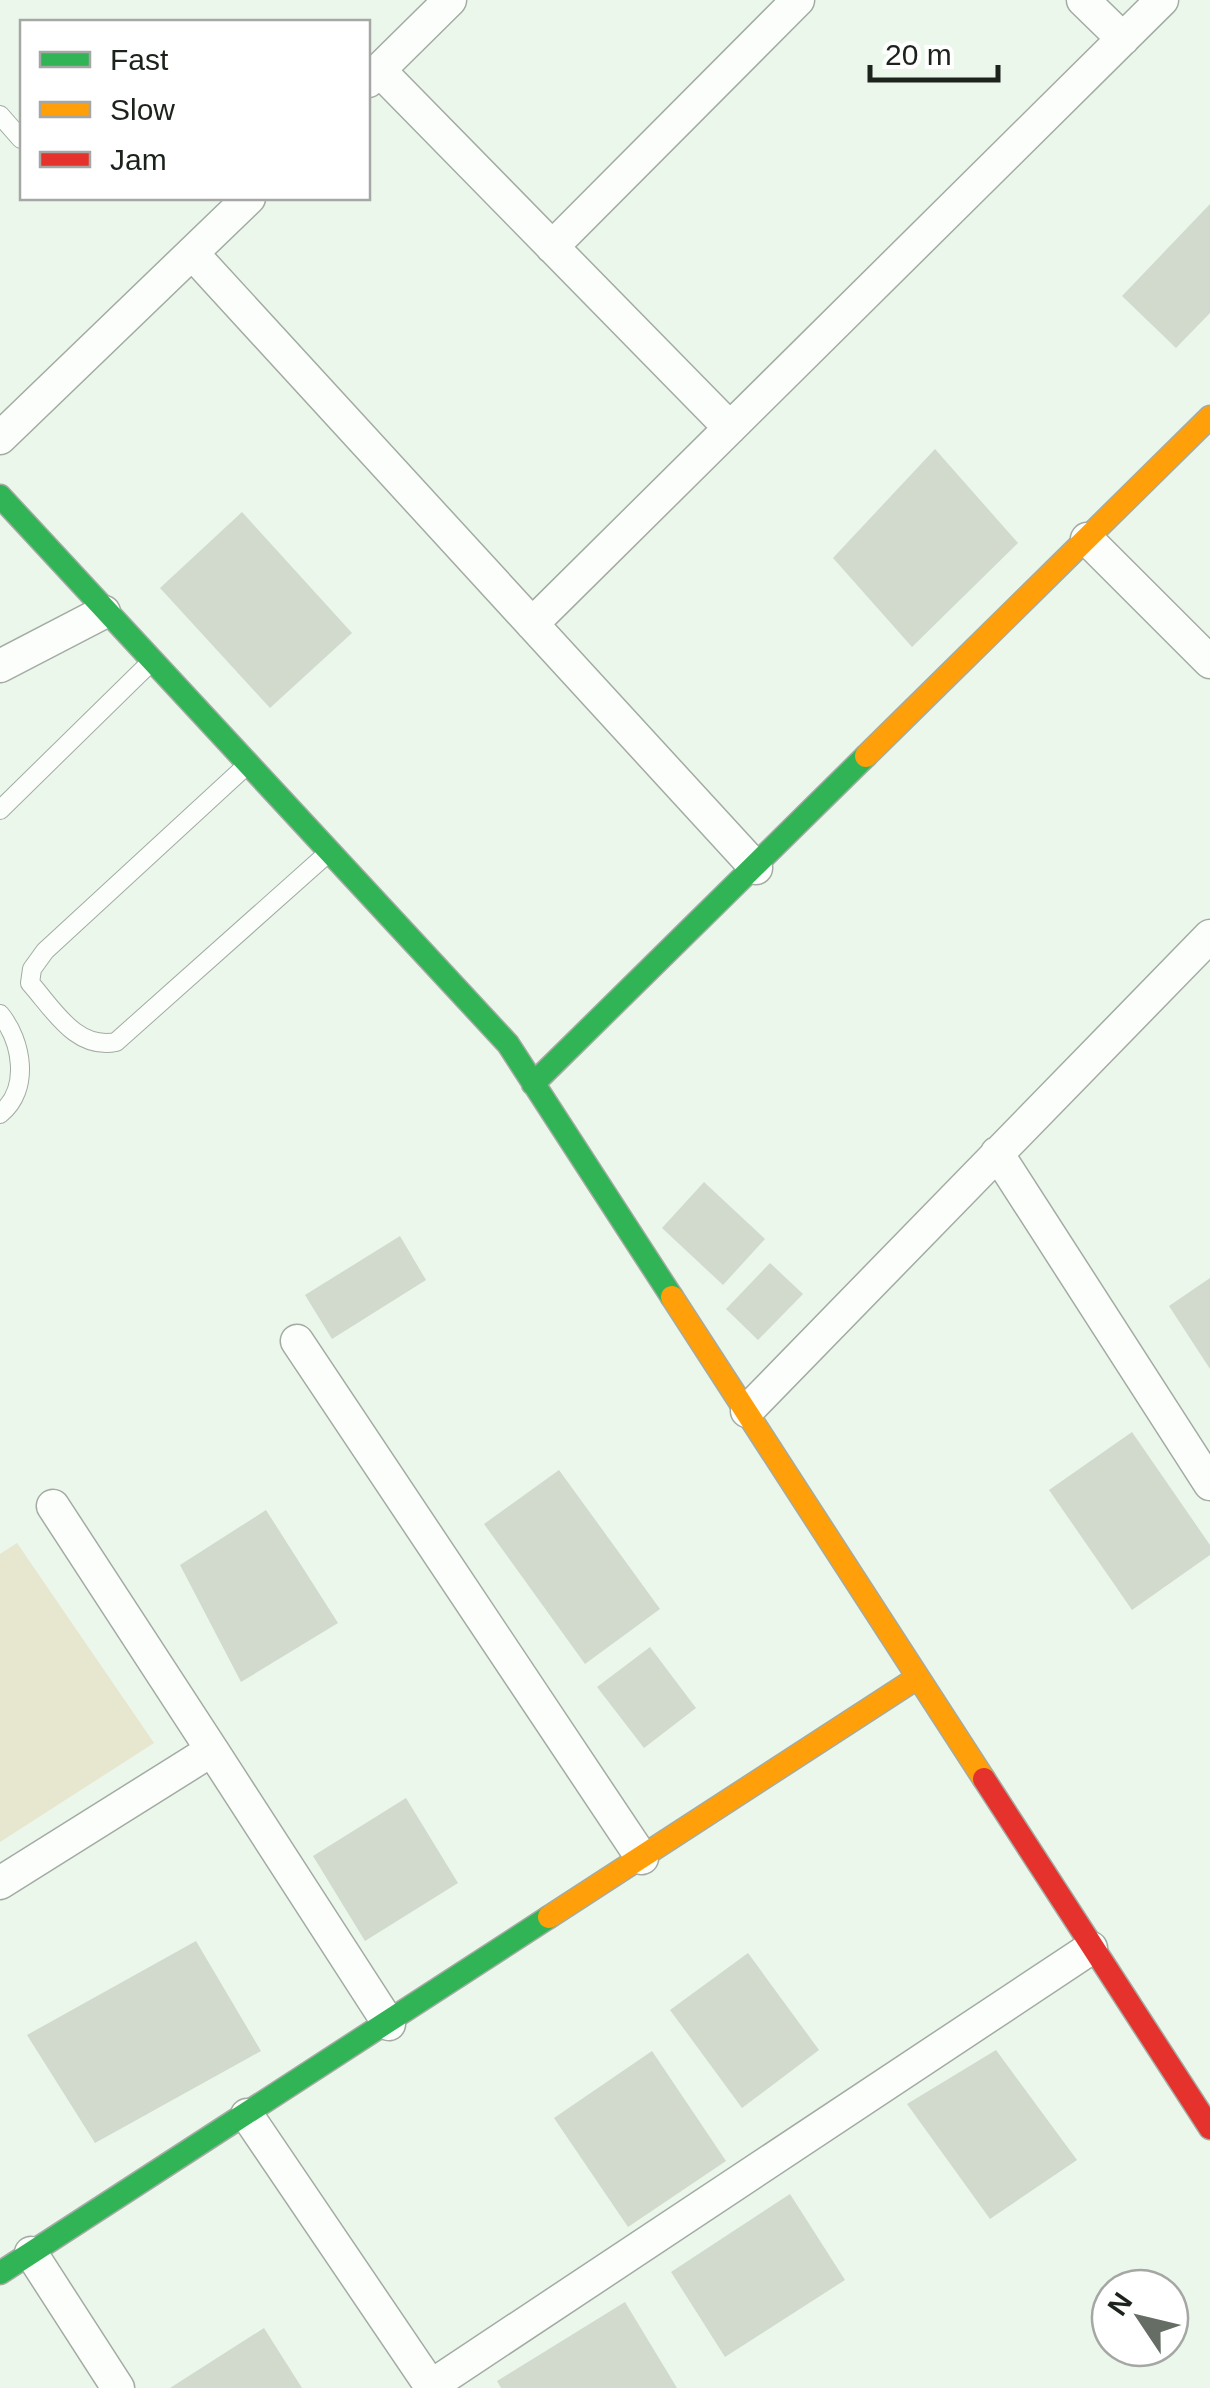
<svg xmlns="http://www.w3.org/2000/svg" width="1210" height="2388" font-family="Arial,sans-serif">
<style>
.green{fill:#e7e6ce}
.building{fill:#d2d9cd}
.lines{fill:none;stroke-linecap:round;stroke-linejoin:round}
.lane-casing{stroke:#a3aba3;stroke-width:20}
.street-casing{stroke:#a3aba3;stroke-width:35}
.fast-casing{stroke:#a3aba3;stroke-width:25}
.slow-casing{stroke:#a3aba3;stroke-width:25}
.jam-casing{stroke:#a3aba3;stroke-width:25}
.lane{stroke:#fcfefc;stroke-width:18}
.street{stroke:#fcfefc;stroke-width:32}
.fast{stroke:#30b455;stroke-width:22}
.slow{stroke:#ff9f0a;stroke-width:22}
.jam{stroke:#e5322d;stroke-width:22}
</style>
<rect width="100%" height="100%" fill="#ecf7ec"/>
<path class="green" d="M17,1543L154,1743L0,1842V1554Z"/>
<path class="building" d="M1210,204V313L1176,348L1122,296Z
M935,449L1018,543L912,647L833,558Z
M242,512L352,633L270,708L160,588Z
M704,1182L765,1239L723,1285L662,1228Z
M400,1236L426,1280L332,1339L305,1295Z
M770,1263L803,1294L758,1340L726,1309Z
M1210,1278V1369L1169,1306Z
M1132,1432L1210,1545V1555L1132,1610L1049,1490Z
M559,1470L660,1609L585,1664L484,1524Z
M266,1510L338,1623L241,1682L180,1565Z
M650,1647L696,1708L644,1748L597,1687Z
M406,1798L458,1883L365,1941L313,1856Z
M196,1941L261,2051L95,2143L27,2035Z
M748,1953L819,2050L742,2108L670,2010Z
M996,2050L1077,2160L990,2219L907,2104Z
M652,2051L726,2161L628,2227L554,2118Z
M790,2194L845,2280L725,2357L671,2272Z
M625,2302L677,2388H501L497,2381Z
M264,2328L302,2388H170Z"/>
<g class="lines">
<g class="lane-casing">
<path id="lane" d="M0,115L21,139
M246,766L45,951L32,969L30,983C54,1010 76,1050 116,1042L327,854
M0,810L151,662
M0,1014C22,1041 31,1089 0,1114"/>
</g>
<g class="street-casing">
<path id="street" d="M1083,0L1123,39
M379,70L730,428
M368,81L450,0
M552,247L798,0
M192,253L756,868
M0,438L249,198
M1087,539L1210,662
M532,624L1162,0
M0,666L104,612
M997,1153L1210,1484
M297,1341L642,1858
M747,1411L1210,936
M53,1506L212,1750
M0,1883L212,1750L389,2024
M247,2115L432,2388
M31,2253L118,2388
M431,2386L1091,1948"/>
</g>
<g class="fast-casing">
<path id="fast" d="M0,496L508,1044L672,1297
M533,1084L866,756
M0,2273L549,1917"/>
</g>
<g class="slow-casing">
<path id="slow" d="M866,756L1210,417
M672,1297L984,1779
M549,1917L917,1678"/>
</g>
<g class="jam-casing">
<path id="jam" d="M984,1779L1210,2128"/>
</g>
<use href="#lane" class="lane"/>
<use href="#street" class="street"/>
<use href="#fast" class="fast"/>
<use href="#slow" class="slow"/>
<use href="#jam" class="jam"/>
</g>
<rect x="20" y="20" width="350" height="180" fill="#ffffff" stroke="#a4a7a4" stroke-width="2.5"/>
<rect x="40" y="52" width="50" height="15" fill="#30b455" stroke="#a4a7a4" stroke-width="2.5"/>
<text x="110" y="70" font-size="30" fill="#1c231c">Fast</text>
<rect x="40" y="102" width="50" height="15" fill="#ff9f0a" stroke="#a4a7a4" stroke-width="2.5"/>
<text x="110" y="120" font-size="30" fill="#1c231c">Slow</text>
<rect x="40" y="152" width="50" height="15" fill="#e5322d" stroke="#a4a7a4" stroke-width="2.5"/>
<text x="110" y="170" font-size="30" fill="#1c231c">Jam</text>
<g transform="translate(1140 2318) rotate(305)"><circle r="48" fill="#ffffff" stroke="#a4a7a4" stroke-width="2.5"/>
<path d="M0-8L18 38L0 25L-18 38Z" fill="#656d65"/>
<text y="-15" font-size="28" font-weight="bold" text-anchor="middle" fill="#1c231c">N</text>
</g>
<path d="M870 65v15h128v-15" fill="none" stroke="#1c231c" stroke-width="5"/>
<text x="885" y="65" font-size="30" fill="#1c231c" stroke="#ffffff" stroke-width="8" paint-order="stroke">20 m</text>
</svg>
